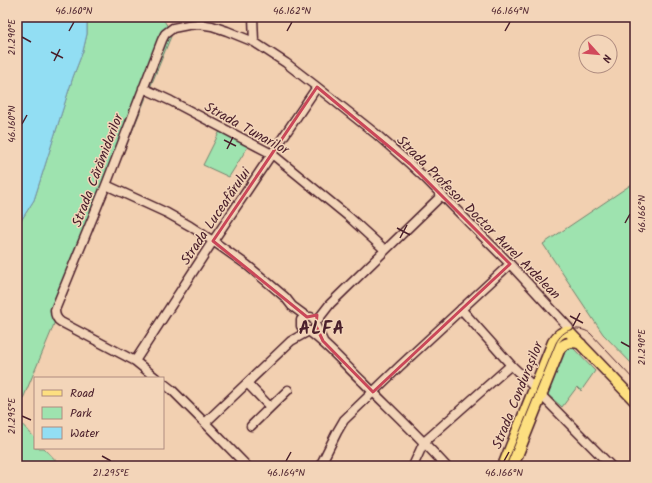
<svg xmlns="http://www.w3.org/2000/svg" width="652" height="483" font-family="Kalam,sans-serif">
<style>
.green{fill:#9ee3af;stroke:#74816d}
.water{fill:#92def3;stroke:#7592a3}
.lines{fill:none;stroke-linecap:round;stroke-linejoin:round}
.minor-casing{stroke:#4a1f2b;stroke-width:11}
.major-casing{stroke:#4a1f2b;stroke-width:13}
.minor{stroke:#f3d5b9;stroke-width:8}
.major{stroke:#fddf80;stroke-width:10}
.tram{stroke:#4a1f2b;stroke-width:1}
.marked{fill:none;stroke:#ca4759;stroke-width:3;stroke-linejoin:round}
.ticks{fill:none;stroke:#4a1f2b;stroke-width:1.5}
.labels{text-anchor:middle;stroke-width:3;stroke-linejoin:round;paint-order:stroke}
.street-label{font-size:14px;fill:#4a1f2b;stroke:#f3d5b9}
.district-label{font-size:18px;font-weight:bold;letter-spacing:1px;fill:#4a1f2b;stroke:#f3d5b9}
.neatline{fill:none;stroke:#4a1f2b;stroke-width:1.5}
.ticks-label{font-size:10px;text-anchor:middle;fill:#4a1f2b}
</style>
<rect width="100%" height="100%" fill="#f2d0b1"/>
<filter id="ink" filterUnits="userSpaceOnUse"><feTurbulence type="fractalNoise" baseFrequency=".025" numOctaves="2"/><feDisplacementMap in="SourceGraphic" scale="8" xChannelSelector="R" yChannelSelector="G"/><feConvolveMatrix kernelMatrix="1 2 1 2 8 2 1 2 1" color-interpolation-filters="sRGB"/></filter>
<g filter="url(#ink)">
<path class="green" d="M87,17H162L172,34L59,310L51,332L17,413V227L34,200L73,77L83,51L87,34Z
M221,129L249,145L229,177L203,165Z
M635,182V367L603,334L543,244Z
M568,348H573L575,350L595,371L581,391L577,387L562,407L547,394L564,351Z
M17,419L35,438V448H44L61,466H17Z"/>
<path class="water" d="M17,17H87V34L83,51L73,77L34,200L17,227Z"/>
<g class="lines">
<g class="minor-casing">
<path id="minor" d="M253,17L254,42
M143,88L171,101L272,154L349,217L385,250
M106,185L167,213L190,226L213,241L247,265L285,297L292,306L307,317
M461,309L511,365L535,388
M316,322L330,304L442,195
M310,331C306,332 303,330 301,326V320L306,317H311L315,321L316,326L323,341
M310,332C329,346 345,365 363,382C391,410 420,437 446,466
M135,361L213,241L317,87
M156,378L135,361L61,322C56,319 55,315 55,310L106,185L162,40L165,34L173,28L188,25L199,24L212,26L227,31L254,42L286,63L317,87L376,134L410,164L424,177L510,264L569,328V332
M163,383L172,390L211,429L247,466
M247,383L270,407
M541,395L611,466
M205,423L291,341L307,332
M251,426L288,390
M320,466L337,432L344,420L400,366L510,264
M413,466L424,442L511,365"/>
</g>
<g class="major-casing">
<path id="major" d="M503,466L553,342C557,336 562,330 569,332L635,401
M513,466L560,348C566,342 572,341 581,344"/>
</g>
<use href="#minor" class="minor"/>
<use href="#major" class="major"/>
<path class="tram" d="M506,466L556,343C563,329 577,325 590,333L635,381"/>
</g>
</g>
<path class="marked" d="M317,87L410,164L510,264L373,392L323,341L316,326L317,315L307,317L213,241Z"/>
<path class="ticks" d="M69,31L74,22M287,31L292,22M505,31L510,22M22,37L31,42M51,52L63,58M54,61L60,49M22,124L27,115M224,140L236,146M227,149L233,137M625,223L630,214M397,228L410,235M400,238L407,225M570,316L583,323M573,326L580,313M621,342L630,347M22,416L31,420M102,456L111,461M286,461L291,452M504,461L509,452"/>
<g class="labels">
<g class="street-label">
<text transform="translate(247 128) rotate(29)" y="5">Strada Tunarilor</text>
<text transform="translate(97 170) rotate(-69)" y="5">Strada Cărămidarilor</text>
<text transform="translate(215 216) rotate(-56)" y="5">Strada Luceafărului</text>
<text transform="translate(479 217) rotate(45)" y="5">Strada Profesor Doctor Aurel Ardelean</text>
<text transform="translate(517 395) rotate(-68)" y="5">Strada Condurașilor</text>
</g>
<g class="district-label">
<text x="322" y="334">ALFA</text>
</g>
</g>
<rect width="652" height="483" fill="none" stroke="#f3d5b9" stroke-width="44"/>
<rect x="34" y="377" width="130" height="72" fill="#f3d5b9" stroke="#af8c80"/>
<rect x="42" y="390" width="20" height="6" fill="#fddf80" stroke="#af8c80"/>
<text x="70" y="397" font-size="12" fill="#4a1f2b">Road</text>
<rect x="42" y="407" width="20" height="12" fill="#9ee3af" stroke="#af8c80"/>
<text x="70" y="417" font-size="12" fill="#4a1f2b">Park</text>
<rect x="42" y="427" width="20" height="12" fill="#92def3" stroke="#af8c80"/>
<text x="70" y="437" font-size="12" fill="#4a1f2b">Water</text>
<g transform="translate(598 54) rotate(117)"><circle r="19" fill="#f3d5b9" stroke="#af8c80"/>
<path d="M0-3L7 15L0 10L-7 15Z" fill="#d1495b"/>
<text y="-6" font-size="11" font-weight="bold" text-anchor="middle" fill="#4a1f2b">N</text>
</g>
<rect x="22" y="22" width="608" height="439" class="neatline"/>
<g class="ticks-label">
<text x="74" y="14">46.160°N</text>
<text x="292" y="14">46.162°N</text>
<text x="510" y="14">46.164°N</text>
<text transform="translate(11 37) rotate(-90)" y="4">21.290°E</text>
<text transform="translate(11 124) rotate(-90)" y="4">46.160°N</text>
<text transform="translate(641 214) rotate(-90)" y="4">46.166°N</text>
<text transform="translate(641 347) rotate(-90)" y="4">21.290°E</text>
<text transform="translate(11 416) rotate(-90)" y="4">21.295°E</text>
<text x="111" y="476">21.295°E</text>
<text x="286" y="476">46.164°N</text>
<text x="504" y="476">46.166°N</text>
</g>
</svg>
